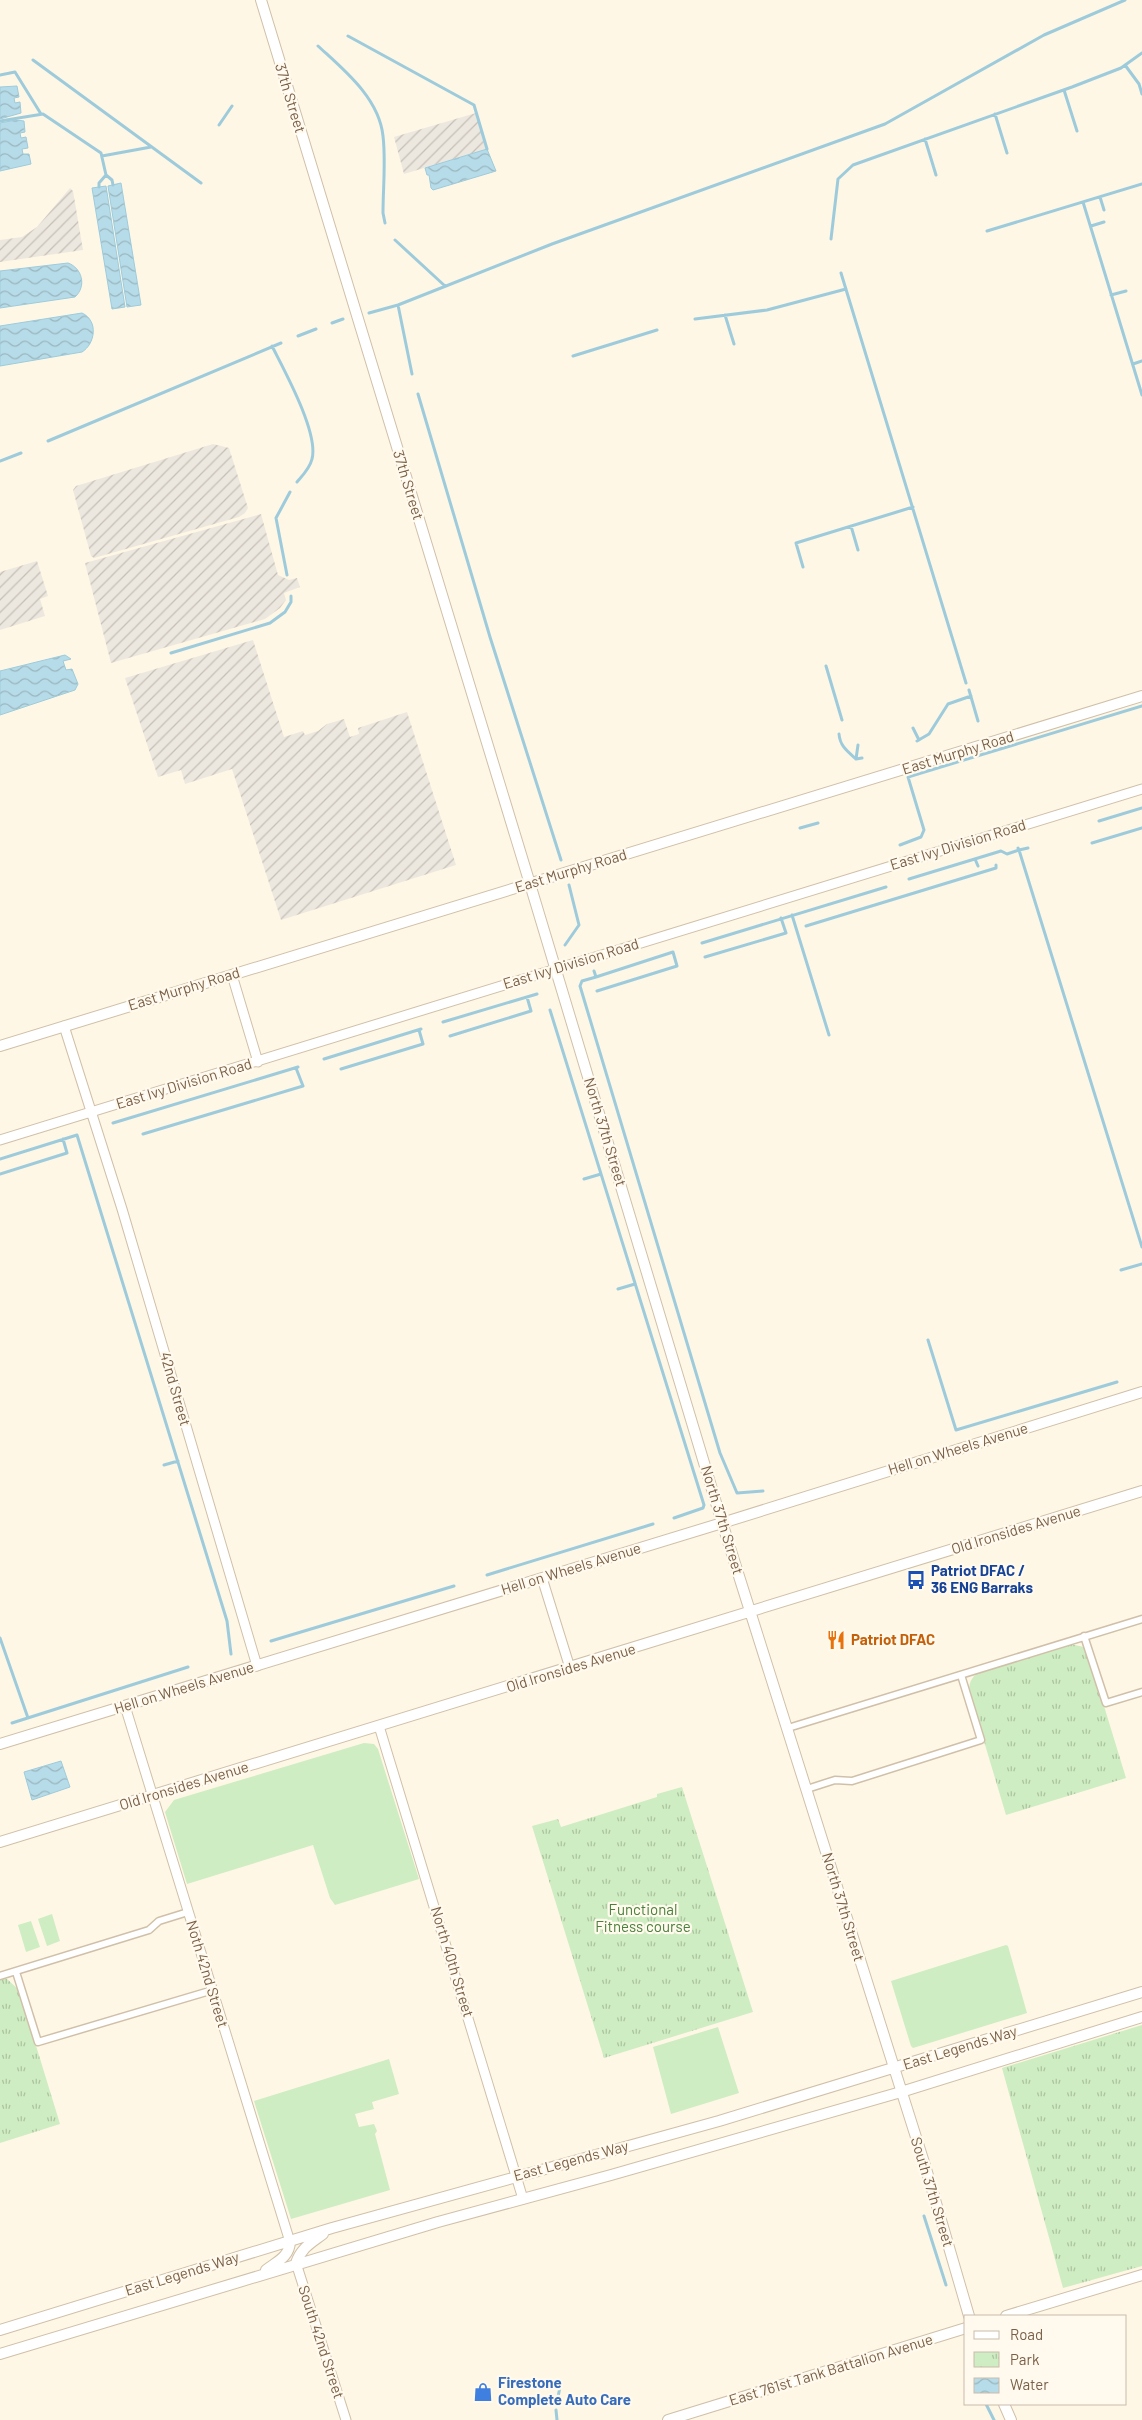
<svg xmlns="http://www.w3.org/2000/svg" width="1142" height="2420" font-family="Barlow,sans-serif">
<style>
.industrial{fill:url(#industrial-furrows)}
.grass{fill:#ceedc2}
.park{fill:url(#park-tufts)}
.water{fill:url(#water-waves);stroke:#9dcbdc}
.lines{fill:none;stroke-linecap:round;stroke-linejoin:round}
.stream{stroke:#9dcbdc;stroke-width:3}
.pedestrian-casing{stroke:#d0c0a9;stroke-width:9}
.minor-casing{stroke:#d0c0a9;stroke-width:11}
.tertiary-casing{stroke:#d0c0a9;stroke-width:12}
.pedestrian{stroke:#fff;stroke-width:6}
.minor{stroke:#fff;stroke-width:9}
.tertiary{stroke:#fff;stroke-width:10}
.labels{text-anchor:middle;stroke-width:4.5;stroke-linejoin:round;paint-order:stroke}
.street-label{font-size:15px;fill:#795f47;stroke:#fffaed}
.transit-label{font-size:15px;font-weight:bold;fill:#164399;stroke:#fffaed;text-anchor:start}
.food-label{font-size:15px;font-weight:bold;fill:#c56008;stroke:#fffaed;text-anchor:start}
.park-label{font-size:15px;fill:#4a803e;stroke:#fffaed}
.shop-label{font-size:15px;font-weight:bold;fill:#366cbe;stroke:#fffaed;text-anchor:start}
</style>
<defs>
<pattern id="industrial-furrows" width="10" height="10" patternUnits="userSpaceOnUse" patternTransform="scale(1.25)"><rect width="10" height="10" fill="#ede8df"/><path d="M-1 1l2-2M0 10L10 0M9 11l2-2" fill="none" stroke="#c5bfb7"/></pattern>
<pattern id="park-tufts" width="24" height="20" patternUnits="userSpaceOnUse" patternTransform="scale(1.25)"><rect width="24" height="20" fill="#ceedc2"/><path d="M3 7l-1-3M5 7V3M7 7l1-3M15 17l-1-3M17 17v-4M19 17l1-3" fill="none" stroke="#acc39f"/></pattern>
<pattern id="water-waves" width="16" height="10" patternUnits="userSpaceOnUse" patternTransform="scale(1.25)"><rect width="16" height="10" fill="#b7dce9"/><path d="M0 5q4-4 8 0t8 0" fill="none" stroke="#9ab6bf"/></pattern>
</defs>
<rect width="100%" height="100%" fill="#fef7e5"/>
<path class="industrial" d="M476,113L487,149L404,174L394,137Z
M70,188L73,191L83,250L0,262V240L22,237L37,227Z
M213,444L229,448L248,508L245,513L239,517L94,558L91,556L73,490L76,486Z
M261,514L278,575L289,580L297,578L300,587L284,593L286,600L280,608L265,619L111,663L85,563Z
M37,561L48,596L40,599L45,616L0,630V572Z
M253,640L284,737L303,731L305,735L318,731L327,724L344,719L350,737L359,734L358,728L407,712L456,865L281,920L232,769L185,784L181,770L158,777L125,678Z"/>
<path class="grass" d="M364,1743L374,1744L378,1749L419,1879L335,1905L330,1898L313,1845L187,1884L165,1812L174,1800Z
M52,1914L60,1941L47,1946L38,1919Z
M31,1921L40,1947L26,1952L18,1925Z
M1006,1945L1008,1946L1027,2013L913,2048L911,2046L891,1981Z
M718,2027L739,2093L671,2114L653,2047Z
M389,2059L399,2094L372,2102L374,2109L355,2114L359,2127L374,2124L377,2131L375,2134L390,2190L291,2219L254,2101Z"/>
<path class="park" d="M1070,1644L1084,1647L1089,1657L1126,1778L1006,1815L969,1691C969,1681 973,1675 982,1670Z
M682,1787L753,2012L604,2058L532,1826L558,1819L561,1827L657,1797V1794Z
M0,1979H7L19,1990L60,2124L0,2143Z
M1142,2025V2266L1063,2288L1002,2068Z"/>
<path class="water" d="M17,86L19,97L14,98L15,103L20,102L21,113L0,119V87Z
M16,120L24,121L25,132L20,133L21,138L26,137L28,148L22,149L23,154H29L31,164L0,171V123Z
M487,149L496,171L433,190L431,188L429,175H427L425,168Z
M121,183L141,305L127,307L108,186Z
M106,186L125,307L112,309L92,188Z
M68,263C82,268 87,286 75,297L0,308V271Z
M82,313C99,321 95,344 82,352L0,366V326Z
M65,655L71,659L63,661L66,670L72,669L78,684L75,690L0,715V671Z
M61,1761L70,1787L32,1800L24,1772Z"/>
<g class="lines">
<path class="stream" d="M348,36L474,105L487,149
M318,46C344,70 379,98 383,136C386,161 383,188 383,213L385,223
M33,60L201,183
M1125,65L1139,84L1142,94
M0,75L15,72L41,114
M1064,90L1077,131
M995,114L1007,153
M0,121L43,114L101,153L106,175L112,180L113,185
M219,125L232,106
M925,139L936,175
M102,156L151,147
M99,187V183L106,175
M1100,197L1104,210
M1083,202L1142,395
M1091,226L1104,222
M987,231L1142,184
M831,239L838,179L853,165L1072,87L1121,68L1142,53
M395,240L445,286
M841,273L966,683
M1111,295L1126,291
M398,305L412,374
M369,313L398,305L552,244L885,124L1044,35L1125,0
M725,315L734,344
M695,319L767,310L846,289
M332,323L343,319
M298,336L316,329
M272,346C284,370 319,433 312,459C310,468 303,475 297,482
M573,356L657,330
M1133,364L1142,361
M418,394L490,637L561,860
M48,441L281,343
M0,461L21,453
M851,526L858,550
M803,567L796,543L913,507
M287,575L276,518L290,492
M171,653L270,623L285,612L291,602V596
M826,666L842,720
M969,690L978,721
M913,728L919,740
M839,734C840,746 847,751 856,759L862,758
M917,741L929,734L948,704L971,696
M856,759L858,745
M1099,821L1142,808
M800,828L818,823
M1092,843L1142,828
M900,845L921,837L924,830L908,777L1142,706
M1028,848L1019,850L1142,1247
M975,859L978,866
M909,879L1001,851L1007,854L1019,850L1018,848
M792,915L829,1035
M806,926L996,868V865
M702,943L886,887
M565,945L579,925L569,885
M705,957L786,933L781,918
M594,971L596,977L673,952L677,966L597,991
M596,977L582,981L580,986L720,1453L737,1493L763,1491
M550,1010L704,1505L703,1508L674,1518
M443,1022L537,994
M450,1036L531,1011L527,997
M324,1059L421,1029
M341,1069L423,1044L419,1030
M113,1123L298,1067
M143,1134L303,1086L296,1068
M0,1159L77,1135L227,1621L231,1654
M0,1174L67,1153L63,1139
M584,1179L601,1174
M1121,1270L1142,1264
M618,1289L635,1284
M928,1340L956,1430L1117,1382
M164,1465L178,1461
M487,1575L653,1524
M0,1638L28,1718
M271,1641L454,1586
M12,1723L188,1667
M924,2216L946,2285
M558,2397L560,2387
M986,2404L994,2420
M556,2410L557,2420"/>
<g class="pedestrian-casing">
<path id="pedestrian" d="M1084,1636L1106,1703L1142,1692
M788,1728L1142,1619
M807,1789L835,1780L852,1781L981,1740L961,1675
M16,1972L38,2042L213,1990
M0,1976L149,1930L159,1921L188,1912"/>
</g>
<g class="minor-casing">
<path id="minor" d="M232,975L258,1062
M64,1026L122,1209L257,1666
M0,1140L1142,789
M542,1578L570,1668
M125,1706L290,2242
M379,1726L523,2199
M296,2263L346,2420"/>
</g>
<g class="tertiary-casing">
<path id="tertiary" d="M261,0L530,884L720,1516L927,2172L969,2316
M0,1046L1142,696
M0,1744L722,1523L1142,1392
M0,1842L1142,1491
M296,2263C301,2248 311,2243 323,2234
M266,2270C278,2261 289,2257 290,2242
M1006,2316L1142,2275
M0,2330L332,2228L719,2121L1142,1992
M0,2354L438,2222L611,2175L901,2092L1142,2017
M1004,2404L1011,2420
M668,2420L966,2328"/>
</g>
<use href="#pedestrian" class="pedestrian"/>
<use href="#minor" class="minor"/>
<use href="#tertiary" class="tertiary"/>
</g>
<defs>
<g id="bus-bare" transform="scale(1.5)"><path d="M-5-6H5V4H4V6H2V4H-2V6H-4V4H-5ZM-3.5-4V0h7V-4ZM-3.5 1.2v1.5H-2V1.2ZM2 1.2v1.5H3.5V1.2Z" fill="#1a4fb4" stroke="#fffaed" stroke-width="2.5" paint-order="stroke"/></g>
<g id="restaurant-bare" transform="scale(1.5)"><path d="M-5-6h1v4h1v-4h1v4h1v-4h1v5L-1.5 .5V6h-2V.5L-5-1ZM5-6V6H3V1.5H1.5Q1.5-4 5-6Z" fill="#e8710a" stroke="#fffaed" stroke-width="2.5" paint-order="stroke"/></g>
<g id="shop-bare" transform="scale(1.5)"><path d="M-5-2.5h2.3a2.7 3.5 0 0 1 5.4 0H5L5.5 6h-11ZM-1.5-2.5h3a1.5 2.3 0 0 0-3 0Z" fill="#3f7fe0" stroke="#fffaed" stroke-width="2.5" paint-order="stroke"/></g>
</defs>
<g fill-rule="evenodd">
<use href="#bus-bare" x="916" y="1580"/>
<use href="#restaurant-bare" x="836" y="1640"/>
<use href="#shop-bare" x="483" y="2392"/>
</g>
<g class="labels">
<g class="street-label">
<text transform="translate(290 98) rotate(73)" y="5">37th Street</text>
<text transform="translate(408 485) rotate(73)" y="5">37th Street</text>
<text transform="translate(958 753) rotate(-17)" y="5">East Murphy Road</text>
<text transform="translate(958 845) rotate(-17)" y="5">East Ivy Division Road</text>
<text transform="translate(571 871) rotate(-17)" y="5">East Murphy Road</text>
<text transform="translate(571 964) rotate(-17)" y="5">East Ivy Division Road</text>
<text transform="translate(184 989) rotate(-17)" y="5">East Murphy Road</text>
<text transform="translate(184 1084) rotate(-17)" y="5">East Ivy Division Road</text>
<text transform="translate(605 1132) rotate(73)" y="5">North 37th Street</text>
<text transform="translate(175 1389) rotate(74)" y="5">42nd Street</text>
<text transform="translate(958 1449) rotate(-17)" y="5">Hell on Wheels Avenue</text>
<text transform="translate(722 1520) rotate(73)" y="5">North 37th Street</text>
<text transform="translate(1016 1530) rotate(-17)" y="5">Old Ironsides Avenue</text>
<text transform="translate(571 1569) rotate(-17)" y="5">Hell on Wheels Avenue</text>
<text transform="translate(571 1668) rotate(-17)" y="5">Old Ironsides Avenue</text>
<text transform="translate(184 1688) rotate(-17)" y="5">Hell on Wheels Avenue</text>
<text transform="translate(184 1786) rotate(-17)" y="5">Old Ironsides Avenue</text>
<text transform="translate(843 1907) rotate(73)" y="5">North 37th Street</text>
<text transform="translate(452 1962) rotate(73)" y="5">North 40th Street</text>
<text transform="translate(207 1974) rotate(73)" y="5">Noth 42nd Street</text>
<text transform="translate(960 2048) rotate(-17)" y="5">East Legends Way</text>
<text transform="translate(571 2161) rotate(-15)" y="5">East Legends Way</text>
<text transform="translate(932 2192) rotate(73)" y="5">South 37th Street</text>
<text transform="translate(182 2274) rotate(-17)" y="5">East Legends Way</text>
<text transform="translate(321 2342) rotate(72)" y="5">South 42nd Street</text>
<text transform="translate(831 2370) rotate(-17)" y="5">East 761st Tank Battalion Avenue</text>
</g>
<g class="transit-label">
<text x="931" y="1576">Patriot DFAC /<tspan x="931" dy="17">36 ENG Barraks</tspan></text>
</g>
<g class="food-label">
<text x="851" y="1645">Patriot DFAC</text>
</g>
<g class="park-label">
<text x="643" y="1915">Functional<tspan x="643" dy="17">Fitness course</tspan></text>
</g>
<g class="shop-label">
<text x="498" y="2388">Firestone<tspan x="498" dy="17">Complete Auto Care</tspan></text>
</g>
</g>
<rect x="964" y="2315" width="162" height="90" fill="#fffaed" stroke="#c9bcab"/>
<rect x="974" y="2331" width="25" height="8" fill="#ffffff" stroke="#c9bcab"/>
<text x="1010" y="2340" font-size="15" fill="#795f47">Road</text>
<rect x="974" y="2352" width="25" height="15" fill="url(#park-tufts)" stroke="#c9bcab"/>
<text x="1010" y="2365" font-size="15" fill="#795f47">Park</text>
<rect x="974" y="2378" width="25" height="15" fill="url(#water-waves)" stroke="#c9bcab"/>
<text x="1010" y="2390" font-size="15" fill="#795f47">Water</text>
</svg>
